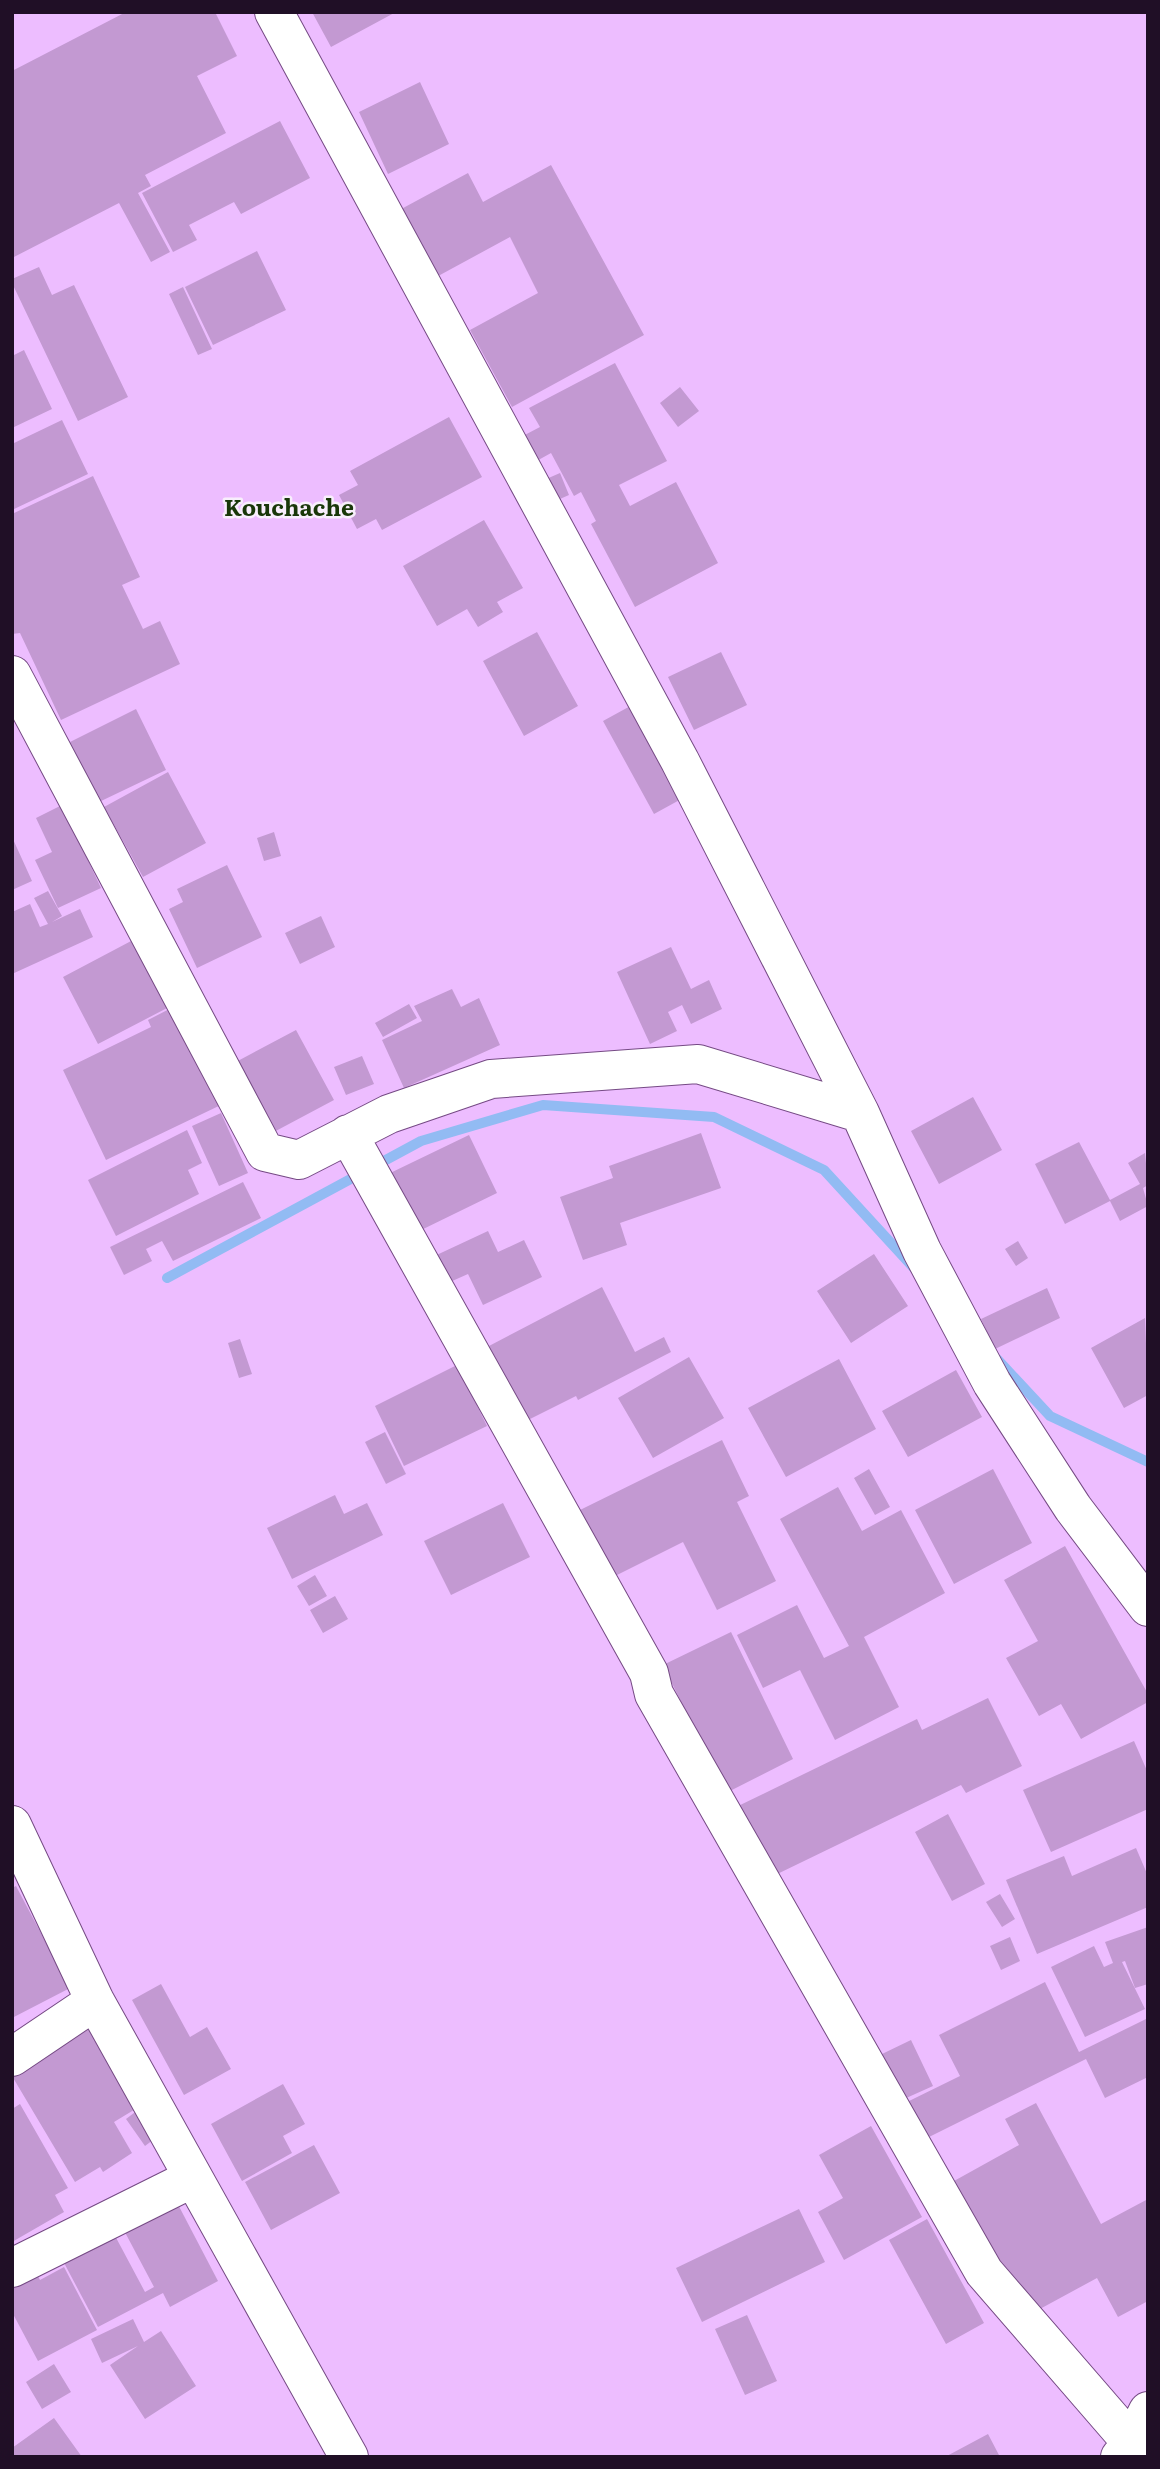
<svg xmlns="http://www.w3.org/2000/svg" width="1160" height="2469" font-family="Literata,serif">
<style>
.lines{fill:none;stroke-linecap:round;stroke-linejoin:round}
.stream{stroke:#92bbf3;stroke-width:10}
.building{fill:#c399d2}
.minor-casing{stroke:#754a84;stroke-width:40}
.minor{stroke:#fff;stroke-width:38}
.labels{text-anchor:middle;stroke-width:5;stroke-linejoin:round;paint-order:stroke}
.quarter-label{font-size:23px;font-weight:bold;fill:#193709;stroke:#f8eefc}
</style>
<rect width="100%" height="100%" fill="#edbdff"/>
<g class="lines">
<path class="stream" d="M167,1278L421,1141L543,1105L714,1117L824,1170L913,1267
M997,1359L1050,1416L1148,1462"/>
</g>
<path class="building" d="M126,12H215L237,56L197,76L226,133L145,175L151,186L138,193L170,252L151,262L119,203L12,258V71Z
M312,12H396L331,47Z
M420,82L449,144L388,174L359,112Z
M280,121L310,178L241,214L234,202L189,225L197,240L173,252L142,193Z
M551,165L644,335L512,407L470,330L538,293L510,237L429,281L392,214L468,173L483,202Z
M257,251L286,310L213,345L185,287Z
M39,267L52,295L74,285L128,397L78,421L12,283V279Z
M183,287L212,349L198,355L169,294Z
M24,350L52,409L12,428V356Z
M615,363L667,461L619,485L630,506L676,482L718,563L635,607L591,524L596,521L581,492L574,496L551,453L533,463L519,438L540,427L529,408Z
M680,387L699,411L678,427L660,403Z
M449,417L482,477L382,530L376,519L357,529L339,495L358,485L350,471Z
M62,420L88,474L12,510V444Z
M560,473L569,495L553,502L544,480Z
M93,476L140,577L122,585L143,629L160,621L180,664L61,720L20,633L12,634V514Z
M484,520L523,588L497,602L503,612L478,627L467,609L437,626L403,566Z
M537,632L578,706L524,736L483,661Z
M721,652L747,705L694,730L668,677Z
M634,704L685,797L654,814L603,721Z
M136,709L166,770L99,802L70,742Z
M168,772L206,843L143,877L104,807Z
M62,805L101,888L58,908L35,860L52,852L36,818Z
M274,832L281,856L264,861L257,838Z
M12,837L32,881L12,890Z
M227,865L262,937L197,968L169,909L183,902L177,889Z
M48,891L62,916L52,922L80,909L93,937L12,974V912L30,904L40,927L48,924L34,898Z
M321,916L335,947L300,964L285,933Z
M133,940L169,1007L98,1044L63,977Z
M671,947L691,989L709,980L722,1009L691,1024L682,1005L668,1012L677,1031L650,1044L617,972Z
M452,989L461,1007L479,998L500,1045L404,1088L382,1040L422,1021L414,1006Z
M179,1004L225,1103L106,1160L63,1070L151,1027L148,1020Z
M409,1004L417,1018L383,1037L375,1023Z
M296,1030L334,1100L272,1133L234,1063Z
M362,1056L374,1084L346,1095L334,1067Z
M973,1097L1002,1150L939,1184L911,1131Z
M221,1113L248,1173L219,1186L192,1126Z
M187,1130L202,1163L188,1170L199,1194L116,1236L88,1180Z
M701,1133L721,1188L620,1223L627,1245L583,1260L560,1197L613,1178L609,1166Z
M469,1135L497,1193L413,1234L384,1176Z
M1079,1142L1110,1200L1140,1184L1128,1163L1145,1153L1148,1185L1143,1188L1148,1206L1120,1221L1110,1201L1065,1224L1035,1164Z
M243,1182L261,1218L173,1261L162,1241L146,1249L152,1261L124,1275L110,1247Z
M488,1231L498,1252L524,1240L542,1277L483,1305L468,1274L441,1286L428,1259Z
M1018,1241L1028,1258L1016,1266L1005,1249Z
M874,1254L908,1306L851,1343L817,1291Z
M602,1287L635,1352L664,1337L671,1352L578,1400L576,1396L528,1420L489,1346Z
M1047,1288L1060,1318L995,1349L981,1319Z
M1145,1318L1148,1395L1124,1408L1091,1348Z
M240,1339L252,1374L239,1378L228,1343Z
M689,1357L724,1418L653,1458L618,1398Z
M839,1359L876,1429L786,1477L748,1408Z
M457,1365L487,1426L404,1466L375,1406Z
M956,1370L982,1417L908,1457L882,1411Z
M385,1432L406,1474L386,1484L365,1442Z
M722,1440L749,1496L737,1502L776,1581L717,1610L683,1542L613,1577L580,1510Z
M869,1469L890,1507L875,1515L854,1478Z
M993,1469L1032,1543L954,1584L915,1510Z
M838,1487L862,1531L901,1510L945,1593L864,1637L899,1707L835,1740L800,1670L763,1688L737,1635L797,1605L824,1658L849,1646L780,1519Z
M335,1495L344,1514L367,1503L383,1535L292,1579L267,1528Z
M503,1503L530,1557L451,1595L424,1541Z
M1065,1546L1148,1694V1702L1081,1739L1061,1704L1039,1716L1006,1658L1038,1641L1004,1580Z
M315,1575L327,1596L309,1606L297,1586Z
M335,1596L348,1619L323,1633L310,1610Z
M731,1632L793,1759L726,1793L663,1665Z
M988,1698L1022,1766L966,1793L961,1785L769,1878L734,1808L917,1719L922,1730Z
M1134,1741L1148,1773V1809L1051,1852L1023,1790Z
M948,1814L985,1884L952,1901L915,1832Z
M1136,1848L1148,1876V1907L1037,1954L1006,1880L1064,1856L1072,1876Z
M16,1886L70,1988L12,2018V1888Z
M1000,1894L1015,1919L1002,1927L986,1902Z
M1148,1927V1984L1135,1988L1125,1961L1122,1962L1145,2009L1085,2037L1051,1967L1094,1946L1104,1967L1113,1963L1105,1942Z
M1010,1937L1020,1961L1001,1970L990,1946Z
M1045,1982L1079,2052L1146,2019L1148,2077L1105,2098L1086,2059L925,2139L907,2102L960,2076L939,2035Z
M161,1984L190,2037L207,2027L231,2069L184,2095L132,2000Z
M99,2023L147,2102L114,2122L132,2153L103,2172L100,2167L75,2182L12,2076Z
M911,2040L933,2086L904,2099L882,2054Z
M283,2084L305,2124L283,2136L292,2153L242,2181L211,2124Z
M147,2103L166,2130L145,2146L126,2119Z
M1036,2103L1101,2224L1148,2199V2301L1118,2317L1097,2278L1027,2316L954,2181L1019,2145L1005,2119Z
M20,2104L68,2188L55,2195L64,2212L12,2242V2109Z
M871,2126L922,2217L844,2260L818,2212L843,2198L819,2155Z
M314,2145L340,2193L271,2230L245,2182Z
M172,2193L218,2281L170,2307L163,2293L98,2327L62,2259L113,2232L145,2292L154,2287L119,2221Z
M799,2209L825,2262L702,2322L676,2268Z
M927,2219L984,2323L946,2344L889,2240Z
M32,2265L40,2280L64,2267L97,2330L38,2361L12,2312V2275Z
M747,2315L777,2381L745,2395L715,2329Z
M133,2319L144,2342L161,2331L196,2386L145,2419L110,2365L138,2346L102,2363L91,2339Z
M54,2364L71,2392L42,2409L26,2382Z
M54,2418L82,2457H12V2448Z
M988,2434L1000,2457H945Z"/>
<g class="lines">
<g class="minor-casing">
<path id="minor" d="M274,12L680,761L860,1113L922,1251L992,1383L1073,1508L1148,1607
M12,675L265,1152L299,1160L389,1114L491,1079L698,1064L860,1113
M348,1134L649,1673L654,1694L984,2272L1132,2443
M12,1825L95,2001L349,2457
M12,2057L95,2001
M12,2268L193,2178
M1120,2457L1132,2443L1148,2411"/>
</g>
<use href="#minor" class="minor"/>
</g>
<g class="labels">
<g class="quarter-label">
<text x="289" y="516">Kouchache</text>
</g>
</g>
<rect width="1160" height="2469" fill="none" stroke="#200f26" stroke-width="28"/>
</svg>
